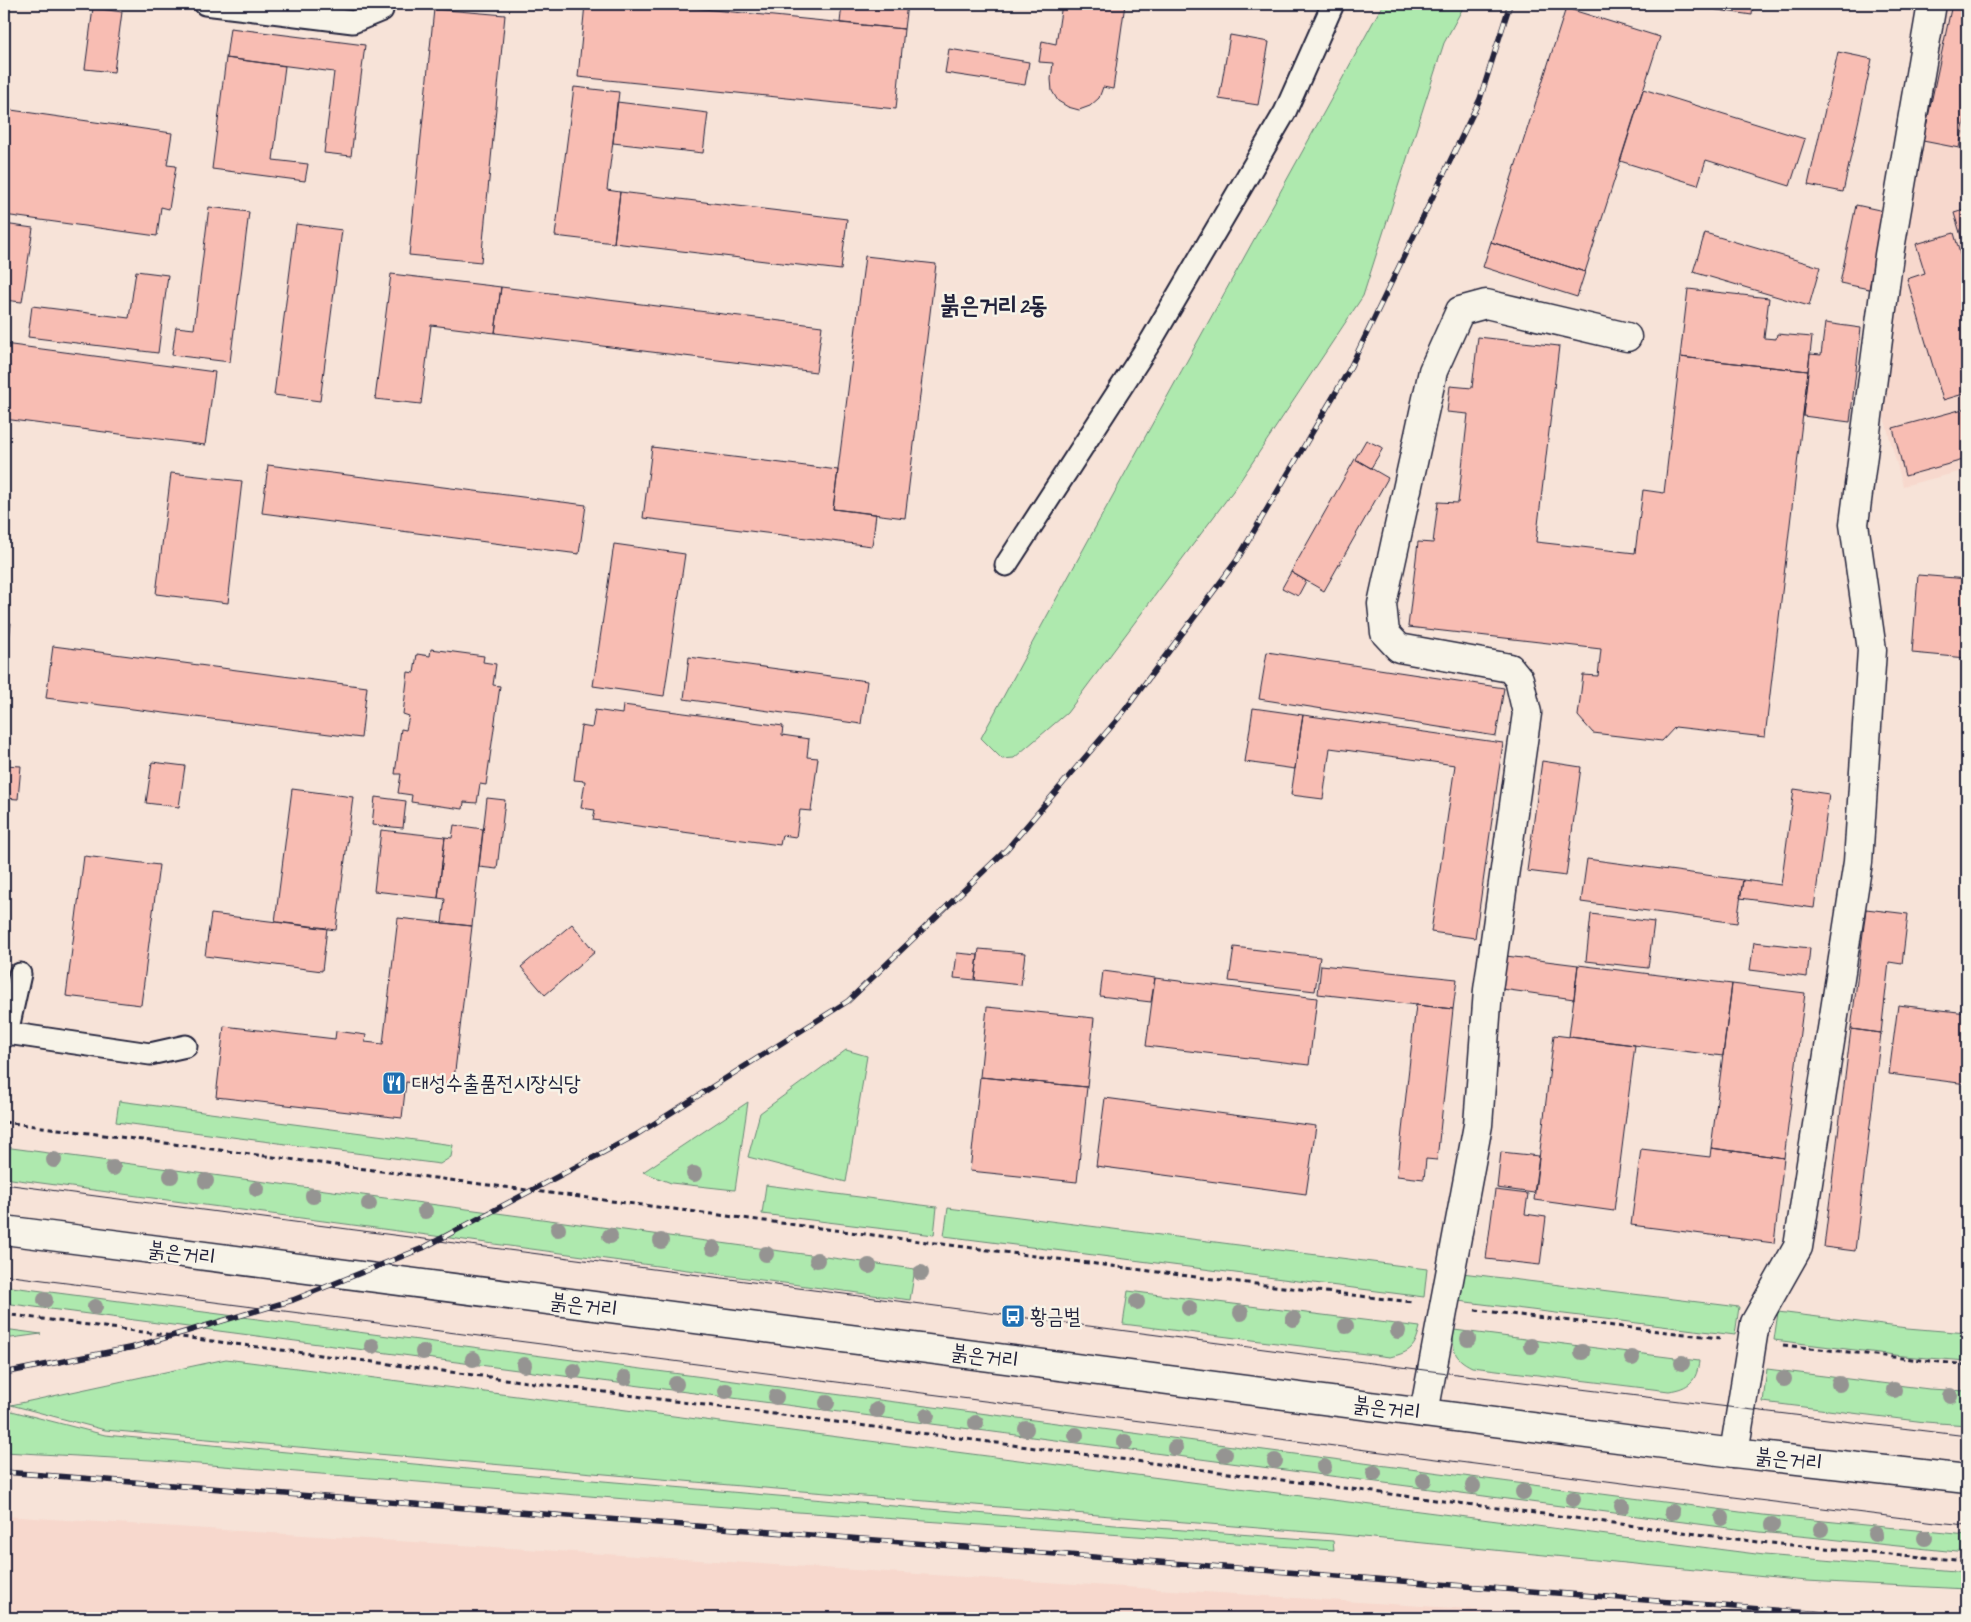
<svg xmlns="http://www.w3.org/2000/svg" width="1971" height="1622" font-family="Caveat,'Poor Story',sans-serif">
<style>
.built{fill:#f7d8cd}
.green{fill:#aee9ae;stroke:#688674}
.building{fill:#f8bdb3;stroke:#22223b}
.lines{fill:none;stroke-linecap:round;stroke-linejoin:round}
.lane-casing{stroke:#22223b;stroke-width:25}
.street-casing{stroke:#22223b;stroke-width:31}
.primary-casing{stroke:#22223b;stroke-width:31}
.path{stroke:#22223b;stroke-width:3;stroke-dasharray:5 4;stroke-linecap:butt}
.lane{stroke:#f7f3e8;stroke-width:21}
.street{stroke:#f7f3e8;stroke-width:28}
.primary{stroke:#f7f3e8;stroke-width:28}
.tram{stroke:#22223b;stroke-width:1}
.rail-casing{stroke:#22223b;stroke-width:5.5}
.rail{stroke:#f7f3e8;stroke-width:4;stroke-dasharray:11;stroke-linecap:butt}
.tree{fill:#959492}
.labels{text-anchor:middle;stroke-width:5;stroke-linejoin:round;paint-order:stroke}
.poi-label{font-size:21px;fill:#22223b;stroke:#f7f3e8;text-anchor:start}
.street-label{font-size:21px;fill:#22223b;stroke:#f7f3e8}
.quarter-label{font-size:24px;font-weight:bold;fill:#22223b;stroke:#f7f3e8}
</style>
<rect width="100%" height="100%" fill="#f7e3d8"/>
<filter id="ink" filterUnits="userSpaceOnUse"><feTurbulence type="fractalNoise" baseFrequency=".02" numOctaves="2"/><feDisplacementMap in="SourceGraphic" scale="10" xChannelSelector="R" yChannelSelector="G"/><feConvolveMatrix kernelMatrix="1 2 1 2 8 2 1 2 1" color-interpolation-filters="sRGB"/></filter>
<g filter="url(#ink)">
<path class="built" d="M1947,4H1967V470L1903,486L1882,410L1911,187Z
M4,1516L1611,1618H4Z"/>
<path class="green" d="M1383,4H1465L1444,43L1363,296L1236,487L1067,713L1014,758L1002,759L981,738C1113,492 1250,249 1383,4Z
M846,1050L867,1056L846,1182L748,1157L760,1113Z
M119,1101L453,1145L451,1157L440,1164L116,1122Z
M748,1102L735,1190L671,1183L643,1172Z
M4,1147L915,1269L910,1300L4,1178Z
M766,1185L937,1207L934,1235L762,1214Z
M948,1208L1427,1269L1424,1297L944,1236Z
M1462,1273L1739,1307L1735,1335L1458,1301Z
M4,1286L1763,1515L1967,1535V1553L1760,1532L4,1303Z
M1128,1291L1420,1327C1415,1348 1411,1352 1390,1357L1123,1324Z
M1778,1312L1907,1328L1967,1333V1361L1903,1356L1774,1340Z
M4,1329L41,1334L4,1339Z
M1454,1330L1699,1361C1697,1381 1689,1388 1669,1391L1472,1367C1453,1358 1452,1349 1454,1330Z
M226,1359L1764,1555L1967,1572V1589L1806,1581L1333,1534L752,1487L105,1430L11,1405Z
M1767,1369L1929,1389L1967,1391V1425L1925,1422L1763,1402Z
M4,1409L105,1435L510,1473L1115,1525L1333,1541L1334,1550L699,1505L150,1460L4,1452Z"/>
<path class="building" d="M585,4H653L904,29L896,109L578,77Z
M842,4H907L904,29L840,23Z
M1021,4H1053L1052,8Z
M1062,4H1125L1113,89L1103,87L1099,98L1090,106L1079,110L1068,107L1058,101L1052,91L1051,79L1053,63L1039,62L1042,41L1056,44Z
M1677,4H1753L1752,15Z
M1952,4H1967V110L1959,148L1923,141Z
M93,8L122,12L114,72L85,69Z
M1566,8L1660,37L1585,272L1491,242Z
M434,9L505,15L481,262L409,255Z
M230,28L365,45L351,156L324,153L334,72L226,58Z
M1230,35L1269,42L1258,105L1219,99Z
M949,49L1029,62L1025,85L945,73Z
M1838,52L1872,59L1843,192L1808,185Z
M226,58L285,66L273,160L308,164L305,181L212,169Z
M574,87L619,92L607,190L620,192L614,243L555,236Z
M1643,89L1805,139L1790,186L1706,160L1698,185L1620,161Z
M617,102L708,113L703,153L613,143Z
M4,109L172,133L167,165L176,166L169,209L161,207L157,236L4,215Z
M620,192L847,219L841,270L614,243Z
M1856,205L1884,211L1869,289L1840,283Z
M209,207L249,212L230,362L172,355L176,327L194,329Z
M1967,209V256L1954,213Z
M4,224L33,228L22,302L4,300Z
M296,224L342,230L320,401L274,395Z
M1705,233L1820,267L1809,306L1693,272Z
M1954,233L1967,278V393L1943,400L1907,279L1925,273L1916,244Z
M1491,242L1585,272L1577,297L1483,267Z
M865,256L936,264L905,518L833,509Z
M136,271L168,275L158,353L28,337L32,306L129,318Z
M391,274L501,287L495,333L431,325L421,404L375,399Z
M501,287L822,326L816,372L495,333Z
M1688,289L1769,298L1764,338L1776,339L1777,334L1812,337L1808,371L1680,357Z
M1825,323L1861,328L1850,422L1803,416L1810,354L1821,355Z
M1478,337L1559,346L1536,542L1635,553L1643,490L1664,493L1680,357L1808,371L1765,737L1675,727L1662,741L1593,733L1578,716L1583,675L1598,676L1601,649L1408,627L1418,542L1433,543L1438,502L1458,503L1468,414L1447,412L1450,386L1472,388Z
M4,344L215,372L205,445L4,419Z
M1967,408V459L1905,476L1893,428Z
M1366,440L1383,448L1371,468L1355,459Z
M652,447L838,470L833,509L876,514L872,546L643,518Z
M1355,459L1388,478L1324,591L1291,572Z
M268,465L586,505L579,554L262,513Z
M171,473L242,481L228,603L156,594Z
M614,544L685,554L664,696L593,686Z
M1291,572L1306,581L1298,596L1282,588Z
M1918,575L1967,579V658L1912,653Z
M4,622L11,623L4,683Z
M53,646L367,687L361,738L46,698Z
M431,649L484,656L483,662L496,664L493,685L500,686L486,785L480,784L477,803L464,802L463,809L411,802L412,795L398,793L401,774H395L401,729L406,730L409,716L403,714L408,672L414,673L417,654L430,656Z
M1267,652L1504,688L1496,736L1259,699Z
M689,657L867,681L861,724L684,699Z
M623,705L783,726L782,735L809,739L807,757L818,758L811,811L800,810L796,837L782,835L780,845L593,820L595,810L581,808L585,781L574,780L581,726L592,728L595,710L622,714Z
M1253,708L1303,715L1295,769L1245,762Z
M1303,715L1503,743L1475,938L1431,932L1455,765L1330,748L1323,799L1291,795Z
M1542,761L1581,767L1566,876L1527,871Z
M152,762L185,766L179,807L146,803Z
M4,765L21,766L18,799L4,798Z
M292,789L353,797L336,930L275,922Z
M1794,789L1829,794L1814,908L1740,898L1743,880L1781,885Z
M375,797L406,801L403,828L372,825Z
M487,798L505,800L497,869L479,867Z
M454,825L483,829L472,926L442,923L445,899L438,898L445,837L452,838Z
M381,830L445,837L438,898L374,891Z
M84,856L159,865L141,1005L66,996Z
M1587,859L1743,880L1737,923L1581,902Z
M1866,909L1908,914L1902,964L1889,962L1881,1033L1851,1029Z
M211,914L327,928L322,971L205,956Z
M1591,914L1654,922L1648,968L1586,961Z
M398,918L472,926L453,1088L406,1082L402,1118L216,1097L224,1026L335,1039L336,1031L366,1035L365,1042L383,1044Z
M572,924L595,952L545,995L521,967Z
M1754,942L1810,948L1807,977L1750,970Z
M1234,947L1320,957L1315,991L1229,981Z
M979,949L1025,953L1021,985L975,980Z
M957,953L978,955L975,980L954,978Z
M1506,956L1578,965L1574,999L1502,989Z
M1321,965L1457,979L1453,1009L1318,994Z
M1578,965L1732,984L1723,1056L1569,1037Z
M1103,971L1155,978L1151,1002L1100,996Z
M1155,978L1317,998L1309,1065L1146,1046Z
M1732,984L1805,993L1784,1158L1711,1148Z
M1416,1005L1453,1009L1437,1160L1426,1159L1424,1179L1397,1176Z
M1898,1005L1967,1013V1084L1889,1074Z
M987,1007L1094,1018L1087,1087L980,1077Z
M1851,1029L1881,1033L1855,1251L1824,1247Z
M1554,1035L1635,1045L1614,1211L1534,1200Z
M980,1077L1087,1087L1077,1182L970,1171Z
M1967,1085V1115L1964,1114Z
M1105,1098L1316,1126L1306,1194L1096,1166Z
M1711,1148L1784,1158L1774,1243L1631,1225L1641,1149L1710,1157Z
M1501,1152L1539,1156L1534,1193L1497,1188Z
M1495,1190L1528,1194L1525,1214L1546,1217L1540,1265L1486,1259Z
M1293,1613L1353,1618H1293Z"/>
<g class="lines">
<g class="lane-casing">
<path id="lane" d="M205,4L353,22L382,10L383,4
M1006,565L1151,341L1285,112L1333,4
M7,1033L150,1054L186,1046
M4,1037L7,1033L20,974"/>
</g>
<g class="street-casing">
<path id="street" d="M1424,1413L1478,1125L1488,990L1527,713L1519,679L1510,668L1399,648L1385,633L1382,604L1433,371L1460,311L1486,304L1627,337
M1734,1453L1755,1323L1798,1247L1858,862L1872,650L1854,524L1889,255L1932,4"/>
</g>
<g class="primary-casing">
<path id="primary" d="M4,1230L1734,1453L1967,1479"/>
</g>
<path class="path" d="M4,1122L1196,1277L1412,1302
M1475,1310L1720,1338
M4,1314L1759,1542L1967,1561
M1783,1345L1967,1365"/>
<use href="#lane" class="lane"/>
<use href="#street" class="street"/>
<use href="#primary" class="primary"/>
<path class="tram" d="M4,1184L1432,1371L1967,1436
M4,1275L1677,1490L1936,1522L1967,1525"/>
<g class="rail-casing">
<path id="rail" d="M4,1373L134,1347L293,1300L423,1248L636,1135L848,1001L1007,849L1122,714L1237,560L1349,370L1480,99L1510,4
M4,1472L1876,1618"/>
</g>
<use href="#rail" class="rail"/>
</g>
<g class="tree">
<circle cx="54" cy="1160" r="8"/>
<circle cx="113" cy="1168" r="8"/>
<circle cx="694" cy="1174" r="8"/>
<circle cx="171" cy="1176" r="8"/>
<circle cx="206" cy="1181" r="8"/>
<circle cx="257" cy="1189" r="8"/>
<circle cx="313" cy="1196" r="8"/>
<circle cx="369" cy="1204" r="8"/>
<circle cx="425" cy="1211" r="8"/>
<circle cx="558" cy="1229" r="8"/>
<circle cx="610" cy="1236" r="8"/>
<circle cx="661" cy="1241" r="8"/>
<circle cx="713" cy="1248" r="8"/>
<circle cx="766" cy="1254" r="8"/>
<circle cx="817" cy="1260" r="8"/>
<circle cx="869" cy="1266" r="8"/>
<circle cx="921" cy="1273" r="8"/>
<circle cx="45" cy="1300" r="8"/>
<circle cx="1137" cy="1302" r="8"/>
<circle cx="95" cy="1307" r="8"/>
<circle cx="1189" cy="1308" r="8"/>
<circle cx="1241" cy="1313" r="8"/>
<circle cx="1293" cy="1319" r="8"/>
<circle cx="1346" cy="1326" r="8"/>
<circle cx="1398" cy="1331" r="8"/>
<circle cx="1468" cy="1339" r="8"/>
<circle cx="372" cy="1346" r="8"/>
<circle cx="1531" cy="1346" r="8"/>
<circle cx="423" cy="1352" r="8"/>
<circle cx="1582" cy="1352" r="8"/>
<circle cx="1632" cy="1358" r="8"/>
<circle cx="473" cy="1359" r="8"/>
<circle cx="1682" cy="1363" r="8"/>
<circle cx="524" cy="1365" r="8"/>
<circle cx="574" cy="1371" r="8"/>
<circle cx="625" cy="1378" r="8"/>
<circle cx="1784" cy="1379" r="8"/>
<circle cx="676" cy="1384" r="8"/>
<circle cx="1839" cy="1384" r="8"/>
<circle cx="1894" cy="1390" r="8"/>
<circle cx="726" cy="1391" r="8"/>
<circle cx="1950" cy="1396" r="8"/>
<circle cx="776" cy="1397" r="8"/>
<circle cx="827" cy="1403" r="8"/>
<circle cx="877" cy="1410" r="8"/>
<circle cx="927" cy="1416" r="8"/>
<circle cx="976" cy="1423" r="8"/>
<circle cx="1026" cy="1429" r="8"/>
<circle cx="1076" cy="1435" r="8"/>
<circle cx="1125" cy="1442" r="8"/>
<circle cx="1175" cy="1448" r="8"/>
<circle cx="1225" cy="1454" r="8"/>
<circle cx="1275" cy="1461" r="8"/>
<circle cx="1324" cy="1467" r="8"/>
<circle cx="1374" cy="1473" r="8"/>
<circle cx="1424" cy="1480" r="8"/>
<circle cx="1473" cy="1486" r="8"/>
<circle cx="1523" cy="1492" r="8"/>
<circle cx="1573" cy="1499" r="8"/>
<circle cx="1622" cy="1506" r="8"/>
<circle cx="1672" cy="1512" r="8"/>
<circle cx="1722" cy="1518" r="8"/>
<circle cx="1772" cy="1525" r="8"/>
<circle cx="1821" cy="1529" r="8"/>
<circle cx="1875" cy="1534" r="8"/>
<circle cx="1925" cy="1538" r="8"/>
</g>
</g>
<defs>
<g id="restaurant-square" transform="scale(1.25)"><rect x="-9" y="-9" width="18" height="18" rx="4" fill="#1f6fb2" stroke="#f7f3e8"/><path d="M-5-6h1v4h1v-4h1v4h1v-4h1v5L-1.5 .5V6h-2V.5L-5-1ZM5-6V6H3V1.5H1.5Q1.5-4 5-6Z" fill="#fff"/></g>
<g id="bus-square" transform="scale(1.25)"><rect x="-9" y="-9" width="18" height="18" rx="4" fill="#1f6fb2" stroke="#f7f3e8"/><path d="M-5-6H5V4H4V6H2V4H-2V6H-4V4H-5ZM-3.5-4V0h7V-4ZM-3.5 1.2v1.5H-2V1.2ZM2 1.2v1.5H3.5V1.2Z" fill="#fff"/></g>
</defs>
<g fill-rule="evenodd">
<use href="#restaurant-square" x="394" y="1083"/>
<use href="#bus-square" x="1013" y="1316"/>
</g>
<g class="labels">
<g class="poi-label">
<text x="412" y="1090">대성수출품전시장식당</text>
<text x="1030" y="1323">황금벌</text>
</g>
<g class="street-label">
<text transform="translate(182 1253) rotate(7)" y="7">붉은거리</text>
<text transform="translate(584 1305) rotate(7)" y="7">붉은거리</text>
<text transform="translate(985 1356) rotate(7)" y="7">붉은거리</text>
<text transform="translate(1387 1408) rotate(7)" y="7">붉은거리</text>
<text transform="translate(1789 1459) rotate(6)" y="7">붉은거리</text>
</g>
<g class="quarter-label">
<text x="994" y="313">붉은거리2동</text>
</g>
</g>
<rect width="1971" height="1622" fill="none" stroke="#f7f3e8" stroke-width="20"/>
<rect x="10" y="10" width="1951" height="1602" fill="none" stroke="#22223b" stroke-width="2" filter="url(#ink)"/>
</svg>
